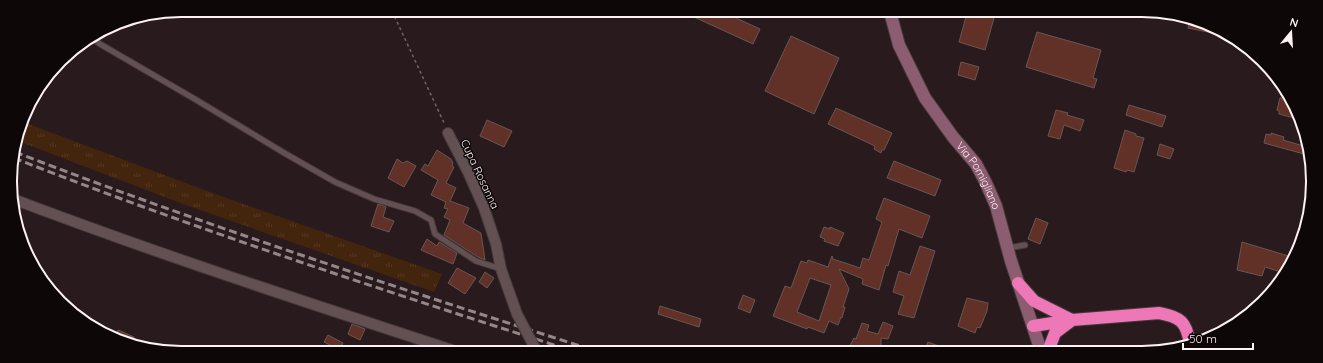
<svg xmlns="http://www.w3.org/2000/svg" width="1323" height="363" font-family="Quicksand,sans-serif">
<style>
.grass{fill:url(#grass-tufts)}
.building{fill:#613027;stroke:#685753;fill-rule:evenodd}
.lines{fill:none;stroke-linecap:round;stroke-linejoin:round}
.lane-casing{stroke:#45393b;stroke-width:7}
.street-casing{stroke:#45393b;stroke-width:12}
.secondary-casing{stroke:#45393b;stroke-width:14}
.highway-casing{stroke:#45393b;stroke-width:14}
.path{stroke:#716366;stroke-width:1.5;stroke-dasharray:3 3;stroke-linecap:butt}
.lane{stroke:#625052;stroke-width:5}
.street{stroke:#625052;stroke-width:10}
.secondary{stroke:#8c5c70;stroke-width:12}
.highway{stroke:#ee77b7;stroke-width:12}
.rail{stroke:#948789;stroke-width:3;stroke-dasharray:8 4;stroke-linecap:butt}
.street-bridge-casing{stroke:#45393b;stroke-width:12;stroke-linecap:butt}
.street-bridge{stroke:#625052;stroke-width:10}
.labels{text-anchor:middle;stroke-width:3;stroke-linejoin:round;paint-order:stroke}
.street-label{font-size:11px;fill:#fdf2f3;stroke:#0d0708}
.rim{fill:none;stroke:#fdf2f3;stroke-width:2}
</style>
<defs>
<pattern id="grass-tufts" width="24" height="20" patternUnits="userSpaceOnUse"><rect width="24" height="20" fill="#43240d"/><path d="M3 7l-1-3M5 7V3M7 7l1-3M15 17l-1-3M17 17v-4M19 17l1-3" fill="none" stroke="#563a25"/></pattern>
</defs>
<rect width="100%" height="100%" fill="#291a1d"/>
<path class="grass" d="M23,122L218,195L442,274L434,292L183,204L18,141Z"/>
<path class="building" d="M683,12H723L760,29L753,44Z
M967,13H977L994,18L985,50L959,42Z
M1190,20L1214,29L1213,33L1188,28Z
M1037,32L1101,50L1093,78L1097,79L1094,88L1026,67Z
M791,36L839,58L814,114L765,91Z
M961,62L979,67L975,80L958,75Z
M1286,90L1295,114L1298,119L1279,114V111L1277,110L1280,98H1283Z
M1129,105L1166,116L1162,127L1126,115Z
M836,108L892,133L884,150H882L881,153L874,149L875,146L828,124Z
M1056,110L1068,113L1067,115L1084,120L1080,131L1064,125L1060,139L1048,136Z
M487,120L512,131L504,147L480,136Z
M1125,130L1136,134V136L1144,138L1134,172L1127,170L1126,172L1114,168Z
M1271,133L1284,137L1283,140L1307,147L1304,154L1264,143L1266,134L1271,135Z
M1160,144L1174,149L1170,159L1157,155Z
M437,150L451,159L453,163L452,166L454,167L446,183L456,188L450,201L469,208L463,223L481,233L485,260L478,257L444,235L450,220L444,217L448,209L444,208L446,202L431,195L438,180L421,170L425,164L428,166Z
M397,159L403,163L407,161L416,166L404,187L388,178Z
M894,161L941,180L935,196L887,178Z
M884,198L930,216L922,238L899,229L888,266L886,265L879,290L862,284L863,279L839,269L849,289L843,307H845L842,318L841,317L838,325L829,321L824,333L808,327L807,329L773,316L785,286L791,288L801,261L807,263L808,260L828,267L832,256L833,259L860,268L863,258L869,260L882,222L876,219ZM810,278L831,285L819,321L797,312Z
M378,204L386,207L383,217L394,221L389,232L371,226Z
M1036,218L1048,223L1040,244L1028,239Z
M824,227L830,229V227L844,233L838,246L824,241L825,239L820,237Z
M427,239L437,246L439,242L457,253L453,264L421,250Z
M1242,242L1295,258L1284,273L1265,267L1262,276L1237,270Z
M920,246L935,251L914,318L898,314L904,296L893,292L899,271L910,275Z
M457,268L476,278L465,294L448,283Z
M485,272L494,278L487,288L479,282Z
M743,295L755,300L750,313L738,308Z
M967,298L988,303L987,311L980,328L977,327L975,333L958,326Z
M660,306L701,319L699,327L658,314Z
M883,322L893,326L888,339L881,338V350L847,351L854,338L856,339L862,323L869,325L867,331L878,334Z
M352,324L365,329L360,340L348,334Z
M118,330L134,337L132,344L115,337Z
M328,335L343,343L340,350L324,342Z
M928,342L949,350V351H924Z"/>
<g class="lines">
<g class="lane-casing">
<path id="lane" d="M92,38L100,44L193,98L286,154L335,182L374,199L415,211L431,220L435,234L476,261L501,269
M1008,248L1025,245"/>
</g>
<g class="street-casing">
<path id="street" d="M448,133L468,172L484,208L496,244L501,269L517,314
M13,199C158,254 305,302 452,350"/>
</g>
<g class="secondary-casing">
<g id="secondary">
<path id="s1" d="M890,12L899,45L925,98L953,137L976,164L986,183L996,206L1011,261L1041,351"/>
</g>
</g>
<g class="highway-casing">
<path id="highway" d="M1018,283L1034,301L1072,320
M1033,326L1072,320L1159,313C1181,317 1186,322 1190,343
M1048,351L1055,333L1071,321"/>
</g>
<path class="path" d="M392,11L445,125"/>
<use href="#lane" class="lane"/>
<use href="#street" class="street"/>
<use href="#secondary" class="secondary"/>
<use href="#highway" class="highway"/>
<path class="rail" d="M15,152C206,226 401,289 596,351
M14,158C197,230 385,291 573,351"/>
<g class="street-bridge-casing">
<path id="street-bridge" d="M517,314L536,350"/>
</g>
<use href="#street-bridge" class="street-bridge"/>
</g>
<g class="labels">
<g class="street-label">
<text transform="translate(480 174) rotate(65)" y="4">Cupa Rosanna</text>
<text dy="4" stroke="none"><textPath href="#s1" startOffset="188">Via Pomigliano</textPath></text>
</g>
</g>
<path d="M0 0H1323V363H0ZM181 17H1142A164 164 0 0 1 1306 181V182A164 164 0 0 1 1142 346H181A164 164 0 0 1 17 182V181A164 164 0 0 1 181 17Z" fill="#0d0708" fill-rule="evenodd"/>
<path class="rim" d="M181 17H1142A164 164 0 0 1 1306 181V182A164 164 0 0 1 1142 346H181A164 164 0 0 1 17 182V181A164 164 0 0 1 181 17Z"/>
<g transform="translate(1291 32) rotate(18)" stroke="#0d0708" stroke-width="3" paint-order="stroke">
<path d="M0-3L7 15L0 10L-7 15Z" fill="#fdf2f3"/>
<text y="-6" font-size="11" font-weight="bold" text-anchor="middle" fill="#fdf2f3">N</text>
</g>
<path d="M1183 343v6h70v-6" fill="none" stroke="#fdf2f3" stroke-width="2"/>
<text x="1189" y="343" font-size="12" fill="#fdf2f3" stroke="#0d0708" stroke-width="3" paint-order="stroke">50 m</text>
</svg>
